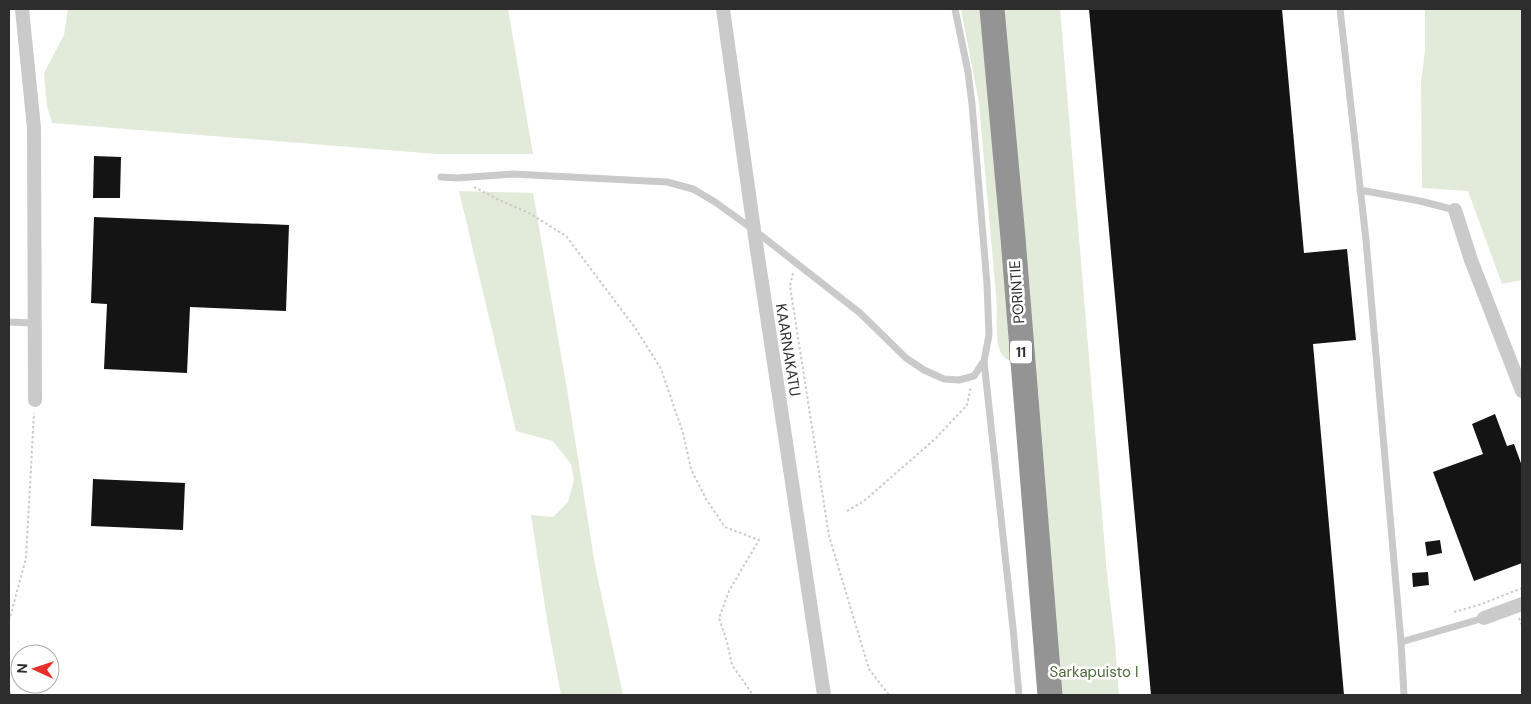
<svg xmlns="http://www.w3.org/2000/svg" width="1531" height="704" font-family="'DM Sans',sans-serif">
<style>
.green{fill:#e2ebda}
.building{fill:#141414}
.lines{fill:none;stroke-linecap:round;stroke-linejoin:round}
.path{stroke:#cacaca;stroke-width:2;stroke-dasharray:2.5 2.5;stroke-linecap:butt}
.lane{stroke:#cacaca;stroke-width:7}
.street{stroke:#cacaca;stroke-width:14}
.highway{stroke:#949494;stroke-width:25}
.labels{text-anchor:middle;stroke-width:5;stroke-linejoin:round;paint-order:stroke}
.shield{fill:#fff;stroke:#6c6c6c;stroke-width:1}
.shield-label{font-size:14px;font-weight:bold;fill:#2d2d2d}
.street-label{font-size:15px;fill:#2d2d2d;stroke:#fff}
.park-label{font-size:15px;fill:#4c693a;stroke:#fff}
</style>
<rect width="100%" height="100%" fill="#fff"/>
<path class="green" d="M68,9H508L533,154H437L52,123L47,106L44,73L64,35Z
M961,9H984L1016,363C1013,361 1008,361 1005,358C994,349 997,320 997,307L979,103Z
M1002,9H1060L1107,574L1115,643L1119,695H1060Z
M1425,9H1522V280L1502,284L1468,191L1422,188L1421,82L1425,51Z
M459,191L533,193L567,389L595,565L623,695H561L548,626L531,515L553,517L568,502L574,480L571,464L553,441L516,431Z"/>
<path class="building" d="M1089,9H1282L1304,253L1347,249L1356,340L1313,344L1344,695H1151Z
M94,156L121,157L120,198H93Z
M94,217L289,225L286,311L190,307L187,373L104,369L107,304L91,303Z
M1495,414L1507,446L1514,444L1522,466V563L1474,581L1433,472L1483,454L1472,424Z
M93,479L185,483L183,530L91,526Z
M1440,540L1442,553L1427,556L1425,542Z
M1428,572L1429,585L1413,587L1412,573Z"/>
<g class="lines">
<path class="path" d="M474,187L497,199L529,213L566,236L636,329L661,369L683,433L691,469L706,499L725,527L759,540L729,591L719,618L727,642L732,665L753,695
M793,273L790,286L829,536L869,669L889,695
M847,511L864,501L935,439L967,405L971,386
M1454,612L1479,605L1522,588
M1519,618L1522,625
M9,621L26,558L34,413
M9,692L13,695"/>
<path class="lane" d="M1340,9L1366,240L1401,642
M441,177L457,178L512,174L667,182L693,189L715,202L754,230L860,313L906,358L924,370L944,379L959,380L974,376L984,361L989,335L987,284L972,104L968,72L955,9
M1360,190L1420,201L1455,210
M9,322L33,323
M984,361L1013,628L1019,695
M1404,695L1401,642L1484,618"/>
<path class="street" d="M22,9L34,128L35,400
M723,9L754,230L824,695
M1455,210L1471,260L1522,391
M1484,618L1522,604"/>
<path class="highway" d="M992,9L1013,238L1050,695"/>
</g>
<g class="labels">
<rect class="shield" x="1010" y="340.5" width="22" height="23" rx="4"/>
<g class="shield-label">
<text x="1021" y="357">11</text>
</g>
<g class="street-label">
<text transform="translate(1017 292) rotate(-94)" y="5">PORINTIE</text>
<text transform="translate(788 350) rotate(81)" y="5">KAARNAKATU</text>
</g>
<g class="park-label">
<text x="1094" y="677">Sarkapuisto I</text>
</g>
</g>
<rect width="1531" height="704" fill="none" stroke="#2d2d2d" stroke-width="20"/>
<g transform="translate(35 669) rotate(273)"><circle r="24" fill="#ffffff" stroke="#ababab"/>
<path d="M0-4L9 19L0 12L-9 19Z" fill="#e92d2a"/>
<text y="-8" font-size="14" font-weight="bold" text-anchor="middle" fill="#2d2d2d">N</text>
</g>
</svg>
